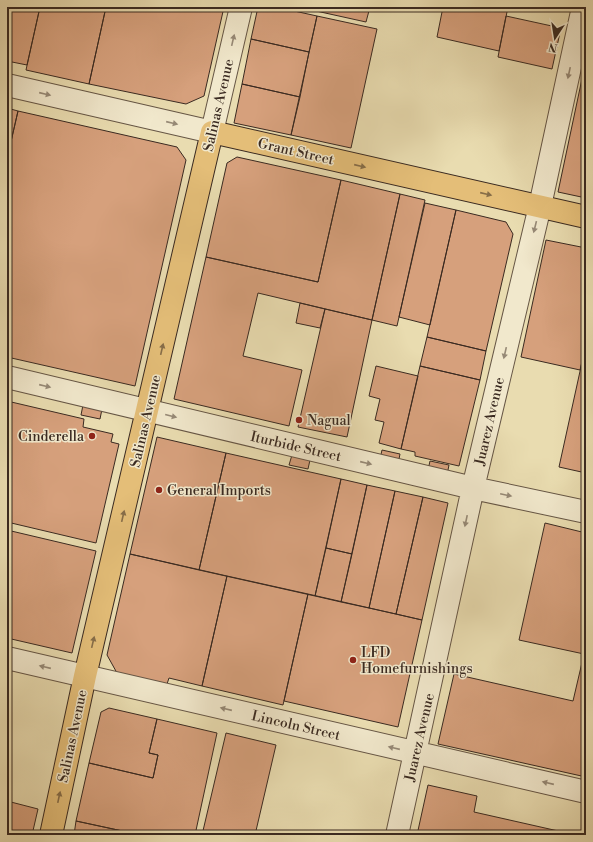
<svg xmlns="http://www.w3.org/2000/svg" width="593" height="842" font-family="'Libre Bodoni',serif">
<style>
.building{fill:#d6a07c;stroke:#3a2a21}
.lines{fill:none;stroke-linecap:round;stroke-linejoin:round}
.minor-casing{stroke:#665645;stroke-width:24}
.tertiary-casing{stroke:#665645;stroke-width:24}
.primary-casing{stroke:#3a2a21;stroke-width:24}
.minor{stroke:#f1e8cc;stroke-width:22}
.tertiary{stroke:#f1e8cc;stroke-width:22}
.primary{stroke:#e4be78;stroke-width:22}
.oneway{fill:#968976}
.oneway2{fill:#866d48}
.poi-dot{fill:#8f2418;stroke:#f1e8cc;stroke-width:1.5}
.labels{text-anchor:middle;stroke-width:3;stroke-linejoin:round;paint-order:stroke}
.street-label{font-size:14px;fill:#3a2a21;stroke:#f1e8cc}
.poi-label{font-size:14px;fill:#3a2a21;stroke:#f1e8cc;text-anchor:start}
</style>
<rect width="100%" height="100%" fill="#e9dcb0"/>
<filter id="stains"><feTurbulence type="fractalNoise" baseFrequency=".005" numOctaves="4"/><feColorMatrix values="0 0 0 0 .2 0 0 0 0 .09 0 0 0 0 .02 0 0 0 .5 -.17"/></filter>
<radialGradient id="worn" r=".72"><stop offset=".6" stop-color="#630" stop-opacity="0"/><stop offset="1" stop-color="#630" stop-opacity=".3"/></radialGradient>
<path class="building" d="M7,7H40L27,65L7,61Z
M40,7H106L89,84L26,70Z
M106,7H224L204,96L186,104L89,84Z
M258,7H276L317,16L309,52L251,39Z
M298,7H370L366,22Z
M443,7H508L499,51L437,37Z
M317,16L377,29L351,148L291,135Z
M506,16L561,28L552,69L498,57Z
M251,39L309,52L300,97L242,84Z
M586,52V72L582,71Z
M583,74L586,75V198L558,192Z
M242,84L300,97L291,135L234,123Z
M7,108L18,111L7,159Z
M18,111L177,147L186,160L135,386L7,357V159Z
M237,157L341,180L318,282L206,257L227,163Z
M341,180L400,194L372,320L258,293L243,356L302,370L289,426L174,399L206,257L318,282Z
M400,194L425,200L397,326L372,320Z
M425,203L456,210L430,325L399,317Z
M456,210L506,222L513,234L486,351L427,337Z
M546,240L586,248V344L580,370L521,357Z
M300,303L325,309L320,328L296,323Z
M325,309L372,320L347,437L298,427Z
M427,337L486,351L480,380L420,366Z
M586,344V473L559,467Z
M376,366L418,376L401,449L379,443L384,422L375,420L380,399L369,396Z
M420,366L480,380L459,466L415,456V452L401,449Z
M7,401L84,419L83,427L113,434L111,442L119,444L96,543L7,522Z
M83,405L102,409L100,419L81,415Z
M157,437L226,453L199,570L130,554Z
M382,450L400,454L398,464L380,459Z
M226,453L341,479L315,596L199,570Z
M292,455L310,460L308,469L289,465Z
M430,461L449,465L447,475L428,470Z
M341,479L367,485L352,554L326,548Z
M367,485L395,491L369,608L341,602Z
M395,491L423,497L396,614L369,608Z
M423,497L448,503L422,620L396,614Z
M545,523L586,533V777L438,744L454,674L573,701L584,654L519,640Z
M7,530L96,551L72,653L7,638Z
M326,548L352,554L341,602L315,596Z
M130,554L227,576L202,686L169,678L167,684L117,673L107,655Z
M227,576L308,594L283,705L202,686Z
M308,594L422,620L398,727L284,701Z
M109,708L157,719L149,753L158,755L153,778L89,763L101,712Z
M157,719L217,733L195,835H141L76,821L89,763L153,778L158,755L149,753Z
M226,733L276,745L255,835H202Z
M428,785L477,796L474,812L576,835H417Z
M7,801L38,809L32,835H7Z
M76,821L141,835H74Z"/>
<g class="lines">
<g class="minor-casing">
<path id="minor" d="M7,85L212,132
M7,377L473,488L586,512
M7,658L586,792
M397,835L473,488L540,206L583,7"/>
</g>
<g class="tertiary-casing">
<path id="tertiary" d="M212,132L241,7"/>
</g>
<g class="primary-casing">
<path id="primary" d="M51,835L85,676L212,132L586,217"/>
</g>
<use href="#minor" class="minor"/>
<use href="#tertiary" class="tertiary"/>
<use href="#primary" class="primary"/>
</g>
<defs><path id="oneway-solid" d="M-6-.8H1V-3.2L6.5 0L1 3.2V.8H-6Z"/></defs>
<g class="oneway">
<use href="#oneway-solid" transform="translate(233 40) rotate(-77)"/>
<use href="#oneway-solid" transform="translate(569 73) rotate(102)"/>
<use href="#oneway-solid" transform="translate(45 94) rotate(13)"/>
<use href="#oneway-solid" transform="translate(172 123) rotate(13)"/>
<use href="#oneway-solid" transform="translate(535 227) rotate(104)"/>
<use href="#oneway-solid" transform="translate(505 353) rotate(103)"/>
<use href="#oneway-solid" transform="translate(45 386) rotate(13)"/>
<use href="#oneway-solid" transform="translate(171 416) rotate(14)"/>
<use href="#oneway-solid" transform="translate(366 463) rotate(13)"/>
<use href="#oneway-solid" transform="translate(506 495) rotate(12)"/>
<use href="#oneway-solid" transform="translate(466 521) rotate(102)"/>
<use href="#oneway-solid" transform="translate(45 667) rotate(-167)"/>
<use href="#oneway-solid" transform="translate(226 709) rotate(-167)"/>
<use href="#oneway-solid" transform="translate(394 748) rotate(-167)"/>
<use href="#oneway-solid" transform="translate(548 783) rotate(-167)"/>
</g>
<g class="oneway2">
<use href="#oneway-solid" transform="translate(360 166) rotate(13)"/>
<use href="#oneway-solid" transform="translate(486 194) rotate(13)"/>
<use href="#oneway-solid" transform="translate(162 349) rotate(-77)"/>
<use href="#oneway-solid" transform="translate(123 516) rotate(-77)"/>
<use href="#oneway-solid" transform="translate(93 642) rotate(-77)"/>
<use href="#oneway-solid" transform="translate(59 797) rotate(-78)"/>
</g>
<g class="poi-dot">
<circle cx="299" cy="420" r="4"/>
<circle cx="92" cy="436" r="4"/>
<circle cx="159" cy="490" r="4"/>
<circle cx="353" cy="660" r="4"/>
</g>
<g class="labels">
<g class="street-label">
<text transform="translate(218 105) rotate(-77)" y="5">Salinas Avenue</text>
<text transform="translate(296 151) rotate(13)" y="5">Grant Street</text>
<text transform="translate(145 421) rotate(-77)" y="5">Salinas Avenue</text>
<text transform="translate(489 421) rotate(-77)" y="5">Juarez Avenue</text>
<text transform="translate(296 446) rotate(13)" y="5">Iturbide Street</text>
<text transform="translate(296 725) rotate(13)" y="5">Lincoln Street</text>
<text transform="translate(72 736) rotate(-78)" y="5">Salinas Avenue</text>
<text transform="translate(419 737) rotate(-77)" y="5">Juarez Avenue</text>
</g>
<g class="poi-label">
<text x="307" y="425">Nagual</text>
<text x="84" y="441" text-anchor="end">Cinderella</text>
<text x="167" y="495">General Imports</text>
<text x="361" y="657">LFD<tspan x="361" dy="16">Homefurnishings</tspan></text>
</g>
</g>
<rect width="593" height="842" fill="none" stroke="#e9dcb0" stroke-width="24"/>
<rect x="8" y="8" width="577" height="826" fill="none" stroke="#3a2a21" stroke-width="2"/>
<rect x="12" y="12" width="569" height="818" fill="none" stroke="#3a2a21"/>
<g transform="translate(555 38) rotate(192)" stroke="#f1e8cc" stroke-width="3" paint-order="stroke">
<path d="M0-3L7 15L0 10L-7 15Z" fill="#3a2a21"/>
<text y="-6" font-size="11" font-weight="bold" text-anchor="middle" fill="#3a2a21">N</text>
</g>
<rect width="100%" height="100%" filter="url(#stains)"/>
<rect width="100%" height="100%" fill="url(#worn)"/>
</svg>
